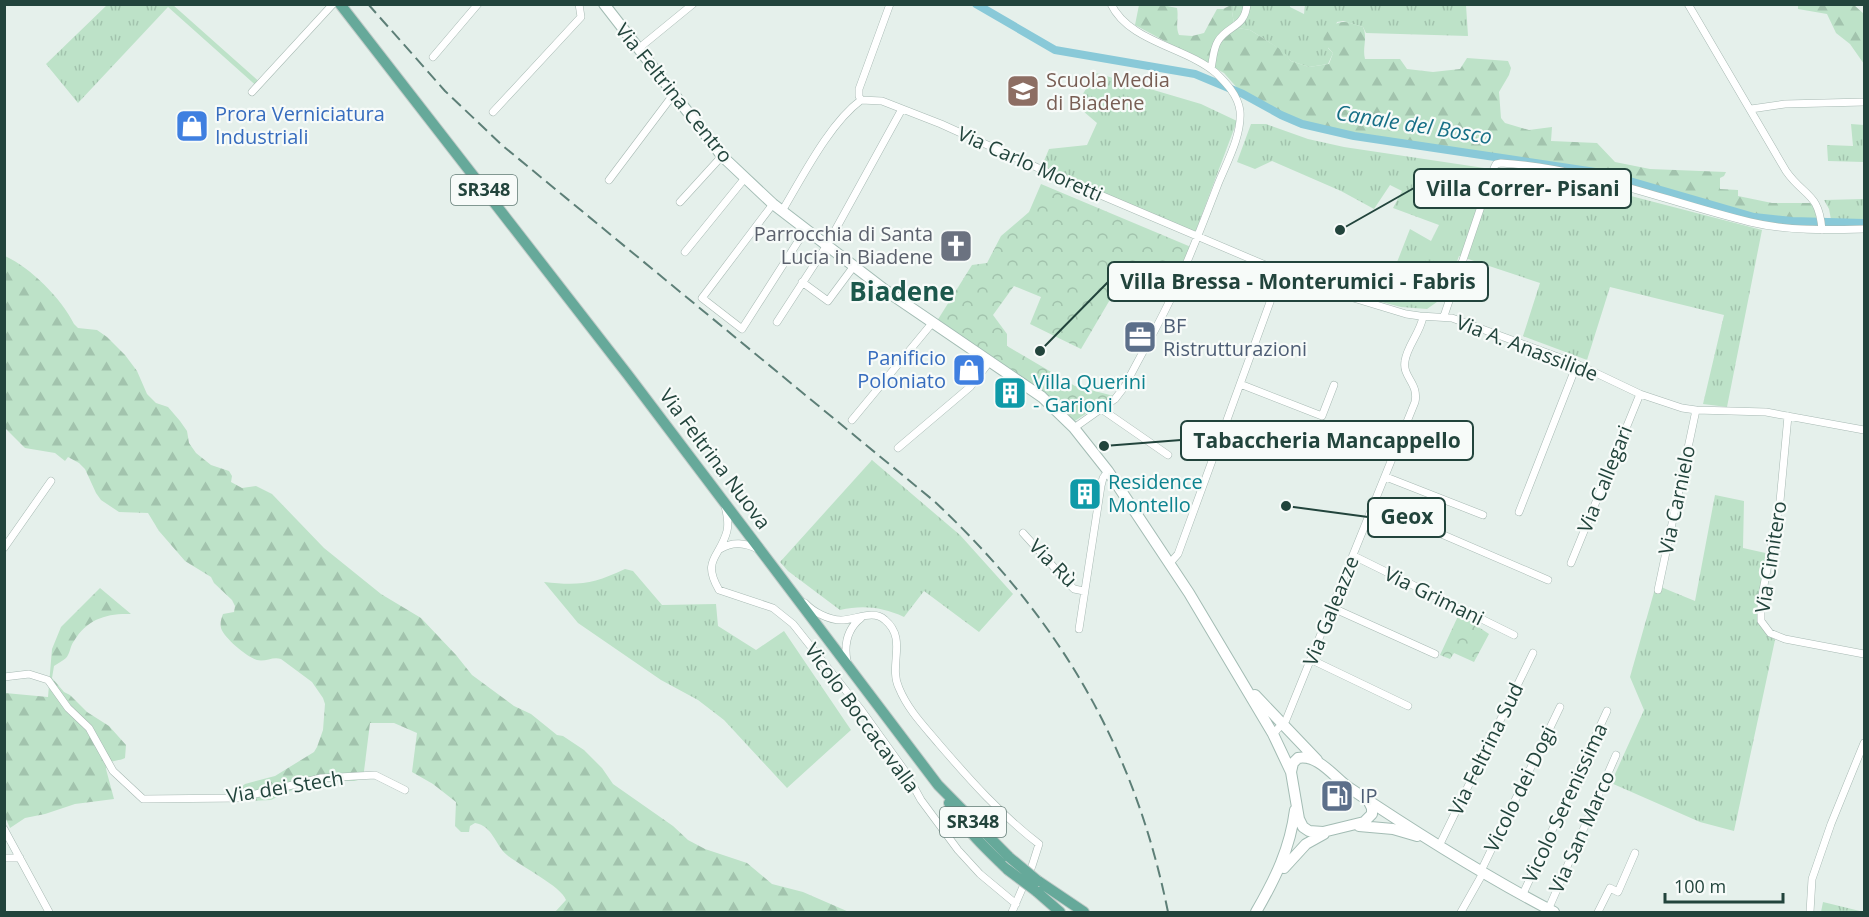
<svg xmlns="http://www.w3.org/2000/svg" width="1869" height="917" font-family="'Open Sans',sans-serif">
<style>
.grass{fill:url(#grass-tufts)}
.forest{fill:url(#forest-firs)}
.park{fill:url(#park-crowns)}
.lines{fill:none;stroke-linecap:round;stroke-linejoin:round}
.canal{stroke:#89c9d8;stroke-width:8}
.street-casing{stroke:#a7b9b3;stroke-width:8}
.secondary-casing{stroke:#a3bcb4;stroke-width:12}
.primary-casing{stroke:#c1cbc8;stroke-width:12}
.street{stroke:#fff;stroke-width:7}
.secondary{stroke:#fff;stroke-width:10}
.primary{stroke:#66a99a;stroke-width:10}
.rail{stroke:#5d7f77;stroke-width:2;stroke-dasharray:12 6;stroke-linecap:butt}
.primary-bridge-casing{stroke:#c1cbc8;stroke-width:12;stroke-linecap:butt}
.primary-bridge{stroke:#66a99a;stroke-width:10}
.labels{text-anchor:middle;stroke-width:4.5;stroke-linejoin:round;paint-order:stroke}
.shield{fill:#f7fbf9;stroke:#627b75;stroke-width:1.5}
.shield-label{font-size:18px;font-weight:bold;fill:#22443c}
.education-label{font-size:20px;fill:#785e54;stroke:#f7fbf9;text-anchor:start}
.street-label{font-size:20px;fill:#22443c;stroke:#f7fbf9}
.shop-label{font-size:20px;fill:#366cbe;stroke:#f7fbf9;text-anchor:start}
.worship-label{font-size:20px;fill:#5b616d;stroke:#f7fbf9;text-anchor:end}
.service-label{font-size:20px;fill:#4e5e75;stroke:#f7fbf9;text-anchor:start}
.culture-label{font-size:20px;fill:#0d838f;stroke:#f7fbf9;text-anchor:start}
.water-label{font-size:21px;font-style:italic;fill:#166f86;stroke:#f7fbf9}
.district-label{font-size:26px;font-weight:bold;fill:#1c584c;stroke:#f7fbf9}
.leader{fill:none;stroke:#22443c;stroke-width:2}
.callout-dot{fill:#22443c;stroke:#f7fbf9;stroke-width:2}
.callout{fill:#f7fbf9;stroke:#22443c;stroke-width:2}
.callout-label{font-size:21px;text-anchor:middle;font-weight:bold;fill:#22443c}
</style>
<defs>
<pattern id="grass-tufts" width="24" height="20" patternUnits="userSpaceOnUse" patternTransform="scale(1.5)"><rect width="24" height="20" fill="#bde2c8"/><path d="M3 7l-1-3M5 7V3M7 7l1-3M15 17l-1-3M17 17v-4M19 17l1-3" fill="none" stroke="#a2c3ad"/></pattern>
<pattern id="forest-firs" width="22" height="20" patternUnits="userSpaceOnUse" patternTransform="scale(1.5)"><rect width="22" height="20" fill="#bde2c8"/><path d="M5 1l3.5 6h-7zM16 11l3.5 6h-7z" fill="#a2c3ad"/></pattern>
<pattern id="park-crowns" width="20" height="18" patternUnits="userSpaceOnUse" patternTransform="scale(1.5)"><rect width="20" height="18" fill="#bde2c8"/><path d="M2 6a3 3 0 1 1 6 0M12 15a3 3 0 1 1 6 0" fill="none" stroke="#a2c3ad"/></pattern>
</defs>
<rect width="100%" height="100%" fill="#e5f0eb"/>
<path class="grass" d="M107,5H173L263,85L260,89L168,7L78,103L46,64Z
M1231,5H1290V7L1304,14L1305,5H1466L1468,36L1366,33L1363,27L1343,21L1337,22L1328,48L1333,53L1328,64L1309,67L1291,61L1282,51L1266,40L1250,30L1238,28L1234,24Z
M1096,73L1201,104L1237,121L1195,233L1041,168L1049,149L1087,145L1097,123L1076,105Z
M1251,124H1266L1308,139L1344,147L1577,182L1762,230L1727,407L1703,404L1724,315L1610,287L1587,360L1523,336L1540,283L1459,256L1444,297L1427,309L1401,307L1366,298L1377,270L1392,275L1410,229L1431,241L1439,225L1393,208L1402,191L1390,185L1374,209L1341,191L1272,161L1255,169L1237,162Z
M1851,124L1864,125V162L1828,161L1827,145L1853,146Z
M1864,199V224L1832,225L1829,209L1824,200Z
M872,460L960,535L1013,594L979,632L924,591L904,617C882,607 863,605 840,610L788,571L780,562Z
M1715,495L1744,501L1743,548L1770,554C1766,581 1752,619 1775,640L1734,831L1700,822L1611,783L1644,710L1630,677L1656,585L1695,601Z
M625,569L633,571L662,605L716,604L718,626L756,650L784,631L851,730L787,788L724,720L698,700L661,680L578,623L544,582C579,586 593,584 625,569Z
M1823,902L1864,912H1821Z"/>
<path class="forest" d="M1139,5H1162L1177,8C1179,18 1175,26 1179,35L1192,36L1204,33L1217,9H1223L1231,5L1234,24L1238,28L1250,30L1266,40L1283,51L1291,61L1309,67L1329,64L1333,53L1324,43L1323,36C1338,18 1342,20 1363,27C1368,38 1362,48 1365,59H1400L1407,69L1433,72L1460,69L1467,58L1508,61L1511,68L1509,75L1499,92L1501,118L1505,123L1529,130L1552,127L1551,141L1597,143L1615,162L1650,169L1726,172L1724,176L1720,178V189L1738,190V196L1772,203H1811L1815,207L1820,225L1768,219L1579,170L1346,135L1311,128L1278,115L1269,106L1239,90L1224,73L1135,25Z
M1798,5H1854L1864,14V64L1850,44L1836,33L1827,14L1798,9Z
M5,256C31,268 61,298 74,324L78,328L97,330L107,337L125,355L137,371L147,394L156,403L168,407L180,421L187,431L189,443L196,453L211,465L229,471L232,476L231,482L242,488L256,486L272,494L324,548L381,594L421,618L456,655L472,675L514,706L531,714L557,735L563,736L584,750L602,768L613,784L673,826L688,840L705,849L747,863L772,884L803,892L849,912H555L566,900C561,886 520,866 507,855C495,845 493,826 475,823L470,826L469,832H461L455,826L456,802L433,784L412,772L417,733L394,723H370L363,779L354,781L323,780L305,784L271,800L251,801L248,796L242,793L240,788L245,784L275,776L314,752L317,747L323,730L325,704L323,698L312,682L281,659C273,656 266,662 257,660C247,657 224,638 221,628C220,623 221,619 223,614L234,612L235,606L232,600L214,583L211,577L185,561L159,531L148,513L119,512L101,500L96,493L85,469L79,463L68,457L65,461L55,453L25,448L5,428Z
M100,588L131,614C107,613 87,619 74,641C70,646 70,654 66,658C63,661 58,663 54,666L52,678L64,692L70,695L87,712L109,726L126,745L125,758C119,761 114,760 108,763L106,769L114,799L75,804L45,814L25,818L10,828L5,817V693L48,697L52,649L61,627Z"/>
<path class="park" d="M1041,184L1191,247L1166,298L1118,286L1081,349L1030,324L1041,297L1014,286L993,315L1007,334V346L1075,386L1114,396L1073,422L937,321L972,265L987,263L1001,236L1029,212Z
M1459,614L1489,634L1474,662L1454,653L1450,659L1440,655Z"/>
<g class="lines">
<path class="canal" d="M976,4L1055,50L1195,74L1243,94L1281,115L1302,124L1354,136L1602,173L1754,217L1792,221L1864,223"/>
<g class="street-casing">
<path id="street" d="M1688,4L1786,171C1804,197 1819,192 1822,230
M638,49L693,4
M433,57L478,4
M1211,69C1213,60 1213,49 1218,41C1228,25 1245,28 1247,4
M252,92L333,4
M861,100L882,101L941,124L1058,177L1317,287L1406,314L1420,316L1452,318L1577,364L1640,394L1682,408L1696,410L1766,412L1864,430
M861,100L859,96V89L890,4
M1751,109L1785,104L1864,102
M493,112L581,17L579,4
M609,180L673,95
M680,202L722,156
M773,204L702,298L742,329L806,229
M782,211C803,176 829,124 861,100
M685,252L745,178
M802,282L828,301L854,266
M1444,316L1494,168L1496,164L1501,163C1587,168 1667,202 1750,222C1787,231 1827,230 1864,229
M777,322L827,245L902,109
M1240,384L1322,416L1334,385
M1100,408L1168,455
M1788,416L1780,501L1761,601V621L1770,633L1785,639L1864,654
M852,420L933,322
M1074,428L1115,399L1125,386C1142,352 1162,320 1177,285C1192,252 1205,218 1218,184C1227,162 1242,135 1240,111C1238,95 1226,83 1216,73C1186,47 1129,42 1111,4
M898,448L970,387L990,361
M1386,477L1483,515
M1374,505L1548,580
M725,506C727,514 729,522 727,531C720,558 701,559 719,590L773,608L793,624L862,711L905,771L921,800L958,850L980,874L1016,904
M1519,512L1577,364
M1023,533L1069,584L1074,589L1084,591
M4,548L51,481
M720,549C733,541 745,543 758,549
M1354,556L1514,635
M1170,563L1178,554L1281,272
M1571,563L1640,394
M1658,590L1696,410
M805,603C813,612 829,620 841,620C856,620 873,609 885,620C908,639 888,665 899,688C908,710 924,726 939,744C970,780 1001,815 1039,844L1032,866L1012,912
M1333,608L1435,654
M1079,629L1101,486L1103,478L1108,471
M1312,660L1408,706
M847,661C844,644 847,629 861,618
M4,677L29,674L48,680L68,708L89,728L113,771L143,799L239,798L321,778L375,775L405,790
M1273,734L1286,720L1415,402C1419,383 1402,377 1405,361C1407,346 1420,333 1423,317
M4,829L49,912
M1439,846L1533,653
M4,858H20
M1481,871L1560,707
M1522,896L1607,711
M1548,910L1616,755
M1461,912L1483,873
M1598,912L1610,888L1618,892L1635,853
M1810,912L1812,879L1831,824L1864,743"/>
</g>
<g class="secondary-casing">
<path id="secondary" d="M604,4L722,156L773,204L885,290L1042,397L1074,428L1108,471L1189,593L1273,734L1291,772L1299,819L1303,827L1309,831L1323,832L1364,822L1372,814V808L1368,800
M1255,695L1317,760
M1291,772L1293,763L1298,758C1318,754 1334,777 1348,787C1415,832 1483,875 1554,912
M1359,826L1393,829L1417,836
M1284,868L1306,844L1324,834
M1256,912C1275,879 1290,849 1295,810"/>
</g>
<g class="primary-casing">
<path id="primary" d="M340,4L628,375L938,785L1009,857
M949,803C965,829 986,849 1008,870
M1038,881L1084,912
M1036,891L1060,912"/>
</g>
<use href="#street" class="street"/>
<use href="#secondary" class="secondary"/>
<use href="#primary" class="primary"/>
<path class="rail" d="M368,4L445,91L503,146L934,501C1058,617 1134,745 1168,912"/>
<g class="primary-bridge-casing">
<path id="primary-bridge" d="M1009,857L1038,881
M1008,870L1036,891"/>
</g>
<use href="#primary-bridge" class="primary-bridge"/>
</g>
<defs>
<g id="school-square" transform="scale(1.725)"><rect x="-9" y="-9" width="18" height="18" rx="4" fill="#8d6e63" stroke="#f7fbf9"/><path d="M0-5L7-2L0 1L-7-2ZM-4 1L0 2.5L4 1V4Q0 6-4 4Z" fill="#fff"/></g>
<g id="shop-square" transform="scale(1.725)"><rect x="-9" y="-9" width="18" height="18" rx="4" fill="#3f7fe0" stroke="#f7fbf9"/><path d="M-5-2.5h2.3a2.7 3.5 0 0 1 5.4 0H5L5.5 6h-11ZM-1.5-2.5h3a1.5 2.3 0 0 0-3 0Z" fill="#fff"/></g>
<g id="church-square" transform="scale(1.725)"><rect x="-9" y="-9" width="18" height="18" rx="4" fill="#6b7280" stroke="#f7fbf9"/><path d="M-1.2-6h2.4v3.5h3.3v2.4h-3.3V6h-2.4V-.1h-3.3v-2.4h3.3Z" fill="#fff"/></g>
<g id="office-square" transform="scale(1.725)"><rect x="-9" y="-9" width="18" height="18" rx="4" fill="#5c6f8a" stroke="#f7fbf9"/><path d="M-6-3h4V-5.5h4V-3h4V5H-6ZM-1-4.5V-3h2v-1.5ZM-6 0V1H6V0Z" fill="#fff"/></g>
<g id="building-square" transform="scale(1.725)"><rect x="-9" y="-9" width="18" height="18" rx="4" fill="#0f9aa8" stroke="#f7fbf9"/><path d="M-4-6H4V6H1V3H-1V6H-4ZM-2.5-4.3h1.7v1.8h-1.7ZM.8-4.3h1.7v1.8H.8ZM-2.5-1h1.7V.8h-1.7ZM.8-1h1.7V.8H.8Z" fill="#fff"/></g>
<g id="fuel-square" transform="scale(1.725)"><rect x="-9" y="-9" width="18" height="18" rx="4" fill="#5c6f8a" stroke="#f7fbf9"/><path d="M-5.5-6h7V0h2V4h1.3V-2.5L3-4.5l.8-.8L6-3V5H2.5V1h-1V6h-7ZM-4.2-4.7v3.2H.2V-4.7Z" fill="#fff"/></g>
</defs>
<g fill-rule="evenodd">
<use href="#school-square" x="1023" y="91"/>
<use href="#shop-square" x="192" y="126"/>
<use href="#church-square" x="956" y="246"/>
<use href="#office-square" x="1140" y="337"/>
<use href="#shop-square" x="969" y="370"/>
<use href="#building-square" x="1010" y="393"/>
<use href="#building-square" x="1085" y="494"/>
<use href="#fuel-square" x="1337" y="796"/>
</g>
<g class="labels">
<g class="shield">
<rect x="451" y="175" width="66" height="30" rx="4.5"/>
<rect x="940" y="807" width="66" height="30" rx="4.5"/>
</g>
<g class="shield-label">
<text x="484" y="196">SR348</text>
<text x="973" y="828">SR348</text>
</g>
<g class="education-label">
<text x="1046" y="87">Scuola Media<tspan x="1046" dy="23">di Biadene</tspan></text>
</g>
<g class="street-label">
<text transform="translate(674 93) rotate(51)" y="7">Via Feltrina Centro</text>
<text transform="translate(1030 164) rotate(24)" y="7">Via Carlo Moretti</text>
<text transform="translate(1527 348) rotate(21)" y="7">Via A. Anassilide</text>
<text transform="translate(715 459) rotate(53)" y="7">Via Feltrina Nuova</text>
<text transform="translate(1605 479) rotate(-68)" y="7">Via Callegari</text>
<text transform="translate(1677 500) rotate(-78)" y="7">Via Carnielo</text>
<text transform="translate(1771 557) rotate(-81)" y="7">Via Cimitero</text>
<text transform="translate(1053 563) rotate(45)" y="7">Via Rù</text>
<text transform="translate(1434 596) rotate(26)" y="7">Via Grimani</text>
<text transform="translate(1331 611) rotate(-68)" y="7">Via Galeazze</text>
<text transform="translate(862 718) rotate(54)" y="7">Vicolo Boccacavalla</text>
<text transform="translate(1486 749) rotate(-64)" y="7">Via Feltrina Sud</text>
<text transform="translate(285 787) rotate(-9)" y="7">Via dei Stech</text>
<text transform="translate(1520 789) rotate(-64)" y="7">Vicolo dei Dogi</text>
<text transform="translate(1565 803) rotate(-65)" y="7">Vicolo Serenissima</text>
<text transform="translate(1582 832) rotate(-66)" y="7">Via San Marco</text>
</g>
<g class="shop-label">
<text x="215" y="121">Prora Verniciatura<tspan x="215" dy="23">Industriali</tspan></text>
<text x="946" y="365" text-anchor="end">Panificio<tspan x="946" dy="23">Poloniato</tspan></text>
</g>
<g class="worship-label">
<text x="933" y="241">Parrocchia di Santa<tspan x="933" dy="23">Lucia in Biadene</tspan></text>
</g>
<g class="service-label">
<text x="1163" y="333">BF<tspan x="1163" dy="23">Ristrutturazioni</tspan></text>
<text x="1360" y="803">IP</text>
</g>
<g class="culture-label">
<text x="1033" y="389">Villa Querini<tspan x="1033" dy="23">- Garioni</tspan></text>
<text x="1108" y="489">Residence<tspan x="1108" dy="23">Montello</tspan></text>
</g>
<g class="water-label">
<text transform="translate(1414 125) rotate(9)" y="7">Canale del Bosco</text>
</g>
<g class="district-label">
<text x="902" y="301">Biadene</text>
</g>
</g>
<path class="leader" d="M1340 230L1414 188M1040 351L1108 282M1104 446L1181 440M1286 506L1368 517"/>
<g class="callout-dot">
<circle cx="1340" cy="230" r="6"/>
<circle cx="1040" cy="351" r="6"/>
<circle cx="1104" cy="446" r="6"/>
<circle cx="1286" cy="506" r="6"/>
</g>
<g class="callout">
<rect x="1414" y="169" width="217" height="39" rx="6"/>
<rect x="1108" y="262" width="380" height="39" rx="6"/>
<rect x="1181" y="421" width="292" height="39" rx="6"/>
<rect x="1368" y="498" width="77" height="39" rx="6"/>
</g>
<g class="callout-label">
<text x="1523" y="196">Villa Correr- Pisani</text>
<text x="1298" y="289">Villa Bressa - Monterumici - Fabris</text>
<text x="1327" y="448">Tabaccheria Mancappello</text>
<text x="1407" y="524">Geox</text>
</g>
<rect width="1869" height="917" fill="none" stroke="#22443c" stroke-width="12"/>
<path d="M1665 893v9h118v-9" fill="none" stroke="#22443c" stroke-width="3"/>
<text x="1674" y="893" font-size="18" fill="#22443c" stroke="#f7fbf9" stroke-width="4.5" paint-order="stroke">100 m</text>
</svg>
